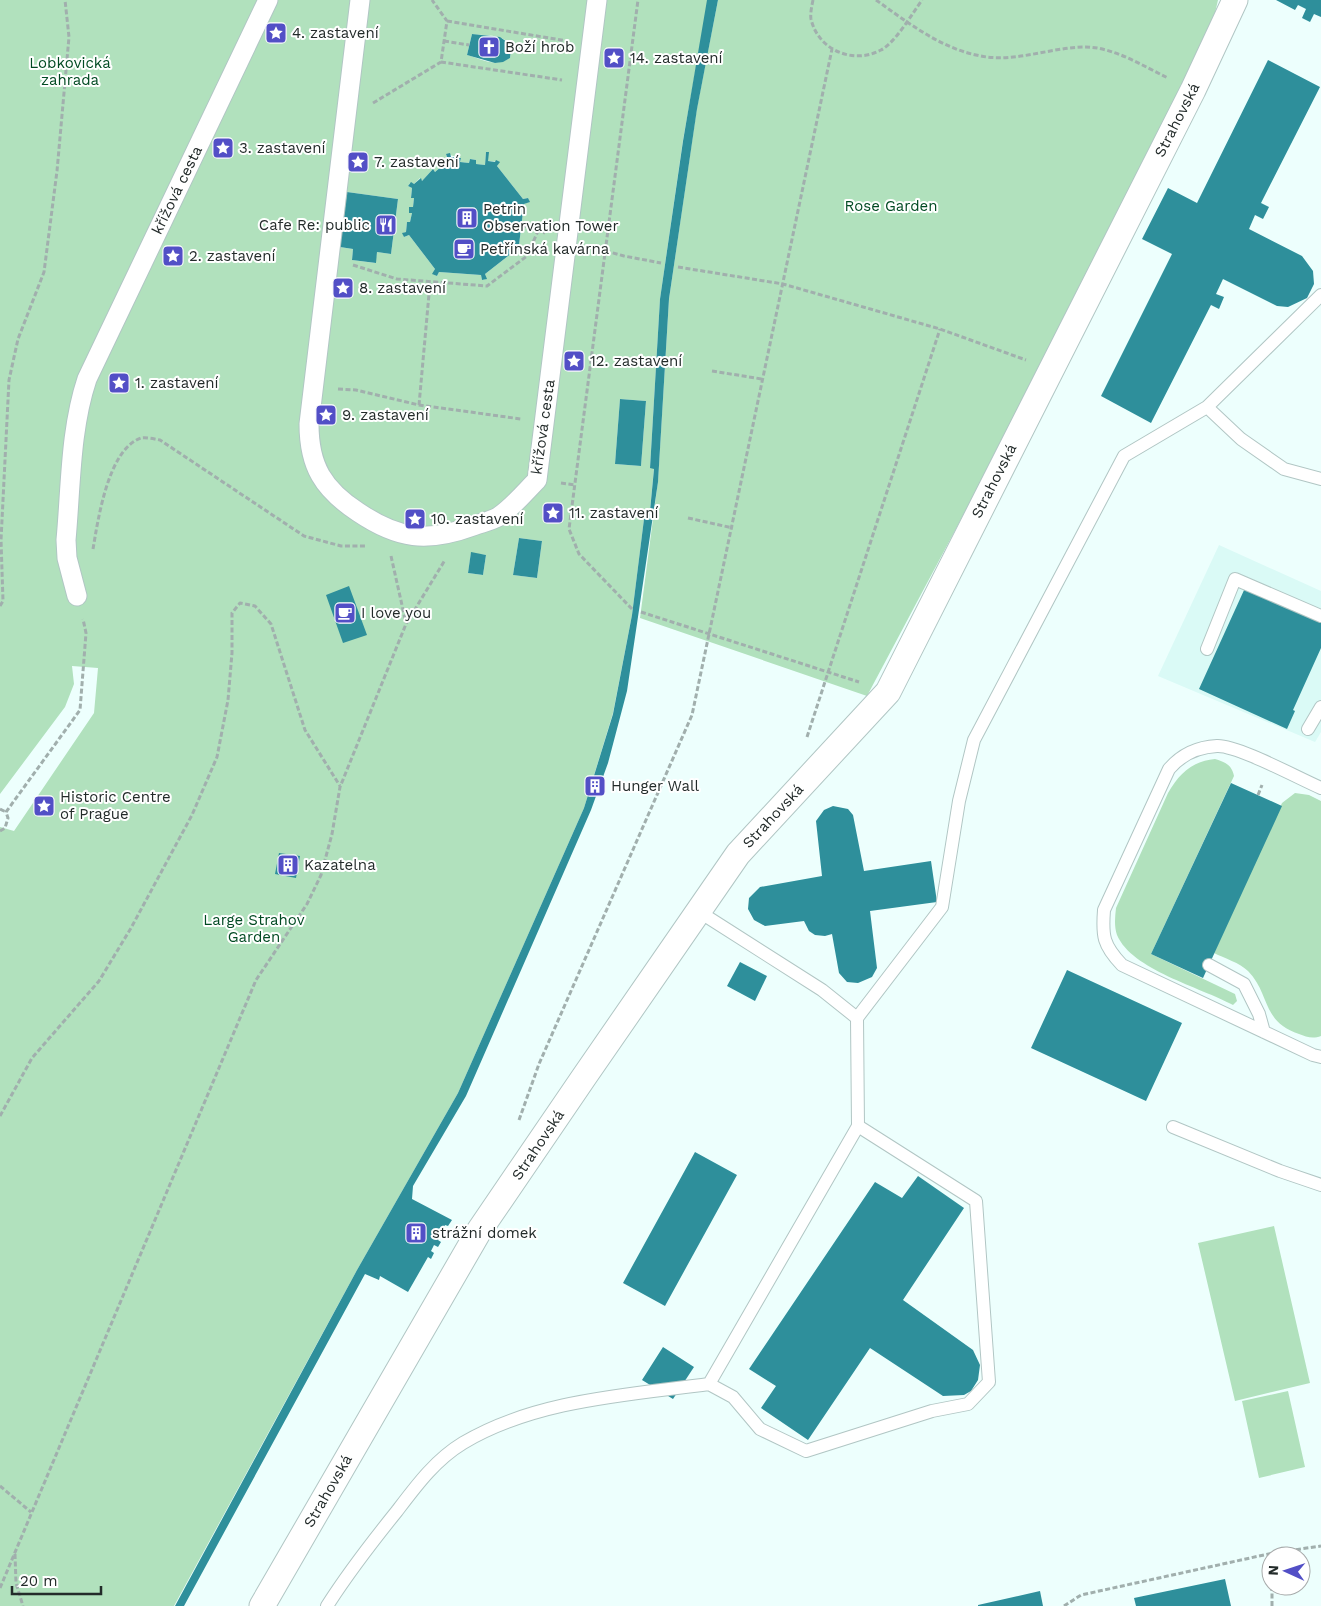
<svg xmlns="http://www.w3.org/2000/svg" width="1321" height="1606" font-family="'Work Sans',sans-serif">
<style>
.built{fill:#dafaf6}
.green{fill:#b1e1bd;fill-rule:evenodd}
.building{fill:#2e8f9b}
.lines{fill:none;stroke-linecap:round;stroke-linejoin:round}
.service-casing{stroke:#b1c6c4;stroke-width:14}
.pedestrian-casing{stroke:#b1c6c4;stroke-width:21}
.minor-casing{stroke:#b1c6c4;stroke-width:27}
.path{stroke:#a1afad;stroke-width:3;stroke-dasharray:5 2.5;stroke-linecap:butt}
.service{stroke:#fff;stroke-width:12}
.pedestrian{stroke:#fff;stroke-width:19}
.minor{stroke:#fff;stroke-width:25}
.labels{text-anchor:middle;stroke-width:4;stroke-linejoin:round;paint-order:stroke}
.poi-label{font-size:15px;fill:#232b2a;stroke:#fff;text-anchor:start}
.park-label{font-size:15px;fill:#004a22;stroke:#fff}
.street-label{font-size:15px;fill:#232b2a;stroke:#fff}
</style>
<rect width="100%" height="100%" fill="#edfffd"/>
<path class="built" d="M1219,545L1321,591V732L1315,742L1158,676Z"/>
<path class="green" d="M0,0H708L683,140L660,299L650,468H654L650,511H645L632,615L613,713L584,808L458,1093L357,1270L174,1606H0V827L14,831L94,713L98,668L72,666L74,684L65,707L0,794ZM472,34C488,37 514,31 510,58C494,68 482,59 467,55ZM486,152L488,161L499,162L497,166L523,199L528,198L529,202L524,204L519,245L524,247L517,249L485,274L486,279L482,280L481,275L439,272L437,276L433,274L435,269L409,235L404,237L403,233L406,232L407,222H410L412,213H409V207H413L414,198L411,197L412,188L408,186L410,183L414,184L420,178L422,181L433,169L435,172L442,166L440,163L447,157L446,154L461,158L460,162L469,163L470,159L476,160V164L485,165ZM347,192L398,199L391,254L377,252L375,263L352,260L353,249L340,247ZM620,399L646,401L641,466L615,464ZM519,538L542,541L537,578L513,575ZM471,553L486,555L483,575L468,573Z
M718,0H1218L1212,26L1027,395L867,696L640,618L658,481L669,299L697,108Z
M1215,759C1225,762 1232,765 1234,776L1151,954L1235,994L1237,1001L1233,1005C1200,987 1132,970 1117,935C1114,926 1115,917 1116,908L1168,793C1179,774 1192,761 1215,759Z
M1295,793L1309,795L1321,801V1036C1313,1039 1306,1037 1299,1034C1261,1021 1271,995 1248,971C1240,963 1224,958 1214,953L1282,803Z
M1274,1226L1310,1383L1235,1401L1198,1243Z
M1288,1391L1305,1467L1259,1478L1242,1401Z"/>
<path class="building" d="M707,0H718L697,109L669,299L658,482L627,691L608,763L591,810L466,1096L413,1186L412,1199L452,1220L448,1226L445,1225L438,1240L441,1242L438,1247L434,1245L431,1251L434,1253L431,1259L428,1257L408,1292L380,1276L379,1280L365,1274L184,1606H175L357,1270L458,1093L584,808L613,714L632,615L645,511H650L654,469L650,468L660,299L683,141Z
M1276,0H1321V17L1314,14L1310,22L1302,18L1306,9L1298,5L1295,10Z
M472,34L500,37L507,42L511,49L510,58L503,62L495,63L467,55Z
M1268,60L1320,87L1261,203L1269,207L1263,219L1255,215L1249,229L1302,256L1313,271L1314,284L1307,298L1288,307L1277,306L1223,279L1216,294L1224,297L1219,309L1211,305L1151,423L1101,396L1172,254L1142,239L1168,188L1197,203Z
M486,152H489L488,161L495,162L496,160L500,162L497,166L523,199L528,198L530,202L524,204L519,245L524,247L522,252L517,249L485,274L487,279L482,280L481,275L439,272L437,276L432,274L435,269L409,235L404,237L402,233L406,232L407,222H410L412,213H409V207H413L414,198H411L412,188L408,186L411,182L414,184L421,178L422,181L433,169L435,172L442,166L440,163L447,157L446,154L450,153L451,157L461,158L460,162L469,163L470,159L476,160V164L485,165Z
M347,192L398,199L391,254L377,252L376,263L352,260L353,249L340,247Z
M620,399L646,401L641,466L615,464Z
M519,538L542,541L537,578L513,575Z
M471,552L486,555L483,575L468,573Z
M349,586L367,635L343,643L326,595Z
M1245,588L1321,622V648L1293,710L1295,711L1287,729L1199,689Z
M1231,783L1282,806L1203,978L1151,954Z
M833,806L848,809L853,815L864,871L931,861L937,902L870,911L877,968L872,977L858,983L847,982L839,973L832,934L825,936L815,935L809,931L804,921L765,926L754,920L748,909L749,898L760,887L822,876L816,821L824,810Z
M279,853L300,856L296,878L275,874Z
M740,962L767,976L755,1001L727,986Z
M1067,970L1182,1023L1146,1101L1031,1048Z
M695,1152L737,1175L665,1306L623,1283Z
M918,1176L964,1208L903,1300L973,1350L980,1365L978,1380L971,1391L964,1395L943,1396L870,1348L808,1440L761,1408L776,1386L749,1369L875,1182L902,1198Z
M663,1347L694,1367L673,1399L642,1380Z
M1225,1579L1231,1606H1136L1134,1598Z
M1040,1591L1043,1606H978V1605Z"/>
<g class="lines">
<g class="service-casing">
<path id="service" d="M1207,407L1241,439L1284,469L1321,479
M1207,649L1235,579L1321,616
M1308,729L1321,707
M1321,788C1298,778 1237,745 1217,746C1197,747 1181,755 1169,769L1104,910C1102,936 1103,945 1122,965L1313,1055L1321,1057
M698,911L822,990L857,1018L942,907L959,801L974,740L1124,456L1207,407L1321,295
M1209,965L1244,984L1259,1014L1264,1032
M1173,1127L1280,1171L1321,1185
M709,1384L733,1397L760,1429L806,1451L932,1411L968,1404L989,1382L976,1201L858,1126
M327,1606C348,1573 372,1542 397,1511C416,1486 435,1460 463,1443C535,1400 627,1395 709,1384L858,1126L857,1018"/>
</g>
<g class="pedestrian-casing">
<path id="pedestrian" d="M360,0L309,424C309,466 323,489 358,512C398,539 427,543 473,526C481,523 491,521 498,517C512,508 525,492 537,480L597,0
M77,596L67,558L66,540C71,486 70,430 87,379L268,0"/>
</g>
<g class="minor-casing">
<path id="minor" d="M262,1606L479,1231L584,1077L738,854L888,692L1193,90L1235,0"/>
</g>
<path class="path" d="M813,0C812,5 810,14 811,19C818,50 853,65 881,50C895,43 912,14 922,0
M876,0C907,22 939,47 976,55C1012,64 1047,48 1083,47C1112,46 1143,66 1168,78
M447,21L567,41
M444,41L469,45
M441,62L562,80
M373,103L441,62L447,21L432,0
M522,225L545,233
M591,247L624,256L661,263
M353,265L397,279L487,286L527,256L538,231
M678,267L783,284L940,329L1026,360
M712,371L762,379
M338,389L356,390L419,405L521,419
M419,405L430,283
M561,483L575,485
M688,518L733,528
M93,549C98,520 108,449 141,438C146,437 154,439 160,440L304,536L341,546H366
M391,556L406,623
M0,606L3,601L1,540L9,380L18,339L44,272L57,171L69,37L65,0
M632,609L579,554L569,529L638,0
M641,612L859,682
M807,737L940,329
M1258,795L1262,785
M0,809L6,812
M0,831L5,828L8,818L6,812L80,710L86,633L83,619
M0,1116L32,1058L99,981L131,928L192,815L217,757L228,700L232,653V613L240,603L255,606L271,624L305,730L340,786
M519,1120L539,1064L692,715L832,49
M0,1486L31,1512
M15,1554L16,1583L23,1606
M0,1588L256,980L307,904L321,875L332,834L340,787L406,624L445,560
M1064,1606L1081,1595L1273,1553L1321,1546
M1272,1606V1586"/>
<use href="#service" class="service"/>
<use href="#pedestrian" class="pedestrian"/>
<use href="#minor" class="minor"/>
</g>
<defs>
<g id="sight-square" transform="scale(1.125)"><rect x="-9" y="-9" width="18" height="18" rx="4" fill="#524fc6" stroke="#fff"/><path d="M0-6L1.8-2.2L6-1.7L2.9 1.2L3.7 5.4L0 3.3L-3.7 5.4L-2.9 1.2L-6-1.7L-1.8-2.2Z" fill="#fff"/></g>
<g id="church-square" transform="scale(1.125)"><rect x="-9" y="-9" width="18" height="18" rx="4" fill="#524fc6" stroke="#fff"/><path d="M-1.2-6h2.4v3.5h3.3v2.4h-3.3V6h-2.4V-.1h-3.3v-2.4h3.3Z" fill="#fff"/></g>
<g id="building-square" transform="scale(1.125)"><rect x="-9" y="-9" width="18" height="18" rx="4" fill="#524fc6" stroke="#fff"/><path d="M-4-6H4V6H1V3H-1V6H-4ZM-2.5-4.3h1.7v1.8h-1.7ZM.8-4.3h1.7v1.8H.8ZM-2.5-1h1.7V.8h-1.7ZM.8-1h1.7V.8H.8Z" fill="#fff"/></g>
<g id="restaurant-square" transform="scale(1.125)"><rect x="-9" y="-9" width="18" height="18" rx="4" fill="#524fc6" stroke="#fff"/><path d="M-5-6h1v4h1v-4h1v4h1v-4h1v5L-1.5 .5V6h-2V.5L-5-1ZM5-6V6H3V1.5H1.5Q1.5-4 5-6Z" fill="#fff"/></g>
<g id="cafe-square" transform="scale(1.125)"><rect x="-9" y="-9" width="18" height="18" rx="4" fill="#524fc6" stroke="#fff"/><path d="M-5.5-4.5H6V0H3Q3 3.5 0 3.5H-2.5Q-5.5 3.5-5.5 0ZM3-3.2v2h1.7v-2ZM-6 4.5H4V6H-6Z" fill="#fff"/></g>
</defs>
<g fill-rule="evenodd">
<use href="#sight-square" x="276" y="33"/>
<use href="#church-square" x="489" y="47"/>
<use href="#sight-square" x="614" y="58"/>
<use href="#sight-square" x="223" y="148"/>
<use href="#sight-square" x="358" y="162"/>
<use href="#building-square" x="467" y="218"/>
<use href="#restaurant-square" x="386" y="225"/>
<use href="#cafe-square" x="464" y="249"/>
<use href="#sight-square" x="173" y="256"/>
<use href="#sight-square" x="343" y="288"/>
<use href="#sight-square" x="574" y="361"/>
<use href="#sight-square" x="119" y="383"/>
<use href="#sight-square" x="326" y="415"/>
<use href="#sight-square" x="553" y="513"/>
<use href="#sight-square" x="415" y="519"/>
<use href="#cafe-square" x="345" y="613"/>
<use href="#building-square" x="595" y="786"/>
<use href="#sight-square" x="44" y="806"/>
<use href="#building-square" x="288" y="865"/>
<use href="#building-square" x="416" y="1233"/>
</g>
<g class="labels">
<g class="poi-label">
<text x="292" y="38">4. zastavení</text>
<text x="505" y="52">Boží hrob</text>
<text x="630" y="63">14. zastavení</text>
<text x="239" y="153">3. zastavení</text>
<text x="374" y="167">7. zastavení</text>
<text x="483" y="214">Petrin<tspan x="483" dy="17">Observation Tower</tspan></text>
<text x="370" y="230" text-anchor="end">Cafe Re: public</text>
<text x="480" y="254">Petřínská kavárna</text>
<text x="189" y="261">2. zastavení</text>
<text x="359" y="293">8. zastavení</text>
<text x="590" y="366">12. zastavení</text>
<text x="135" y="388">1. zastavení</text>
<text x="342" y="420">9. zastavení</text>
<text x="569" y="518">11. zastavení</text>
<text x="431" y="524">10. zastavení</text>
<text x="361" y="618">I love you</text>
<text x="611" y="791">Hunger Wall</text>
<text x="60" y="802">Historic Centre<tspan x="60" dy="17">of Prague</tspan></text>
<text x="304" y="870">Kazatelna</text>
<text x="432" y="1238">strážní domek</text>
</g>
<g class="park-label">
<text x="70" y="68">Lobkovická<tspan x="70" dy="17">zahrada</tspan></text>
<text x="891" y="211">Rose Garden</text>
<text x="254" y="925">Large Strahov<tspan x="254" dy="17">Garden</tspan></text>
</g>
<g class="street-label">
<text transform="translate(1177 120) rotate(-63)" y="5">Strahovská</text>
<text transform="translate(177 190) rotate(-64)" y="5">křížová cesta</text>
<text transform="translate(543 427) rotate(-82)" y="5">křížová cesta</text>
<text transform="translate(994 481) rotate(-63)" y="5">Strahovská</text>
<text transform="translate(773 816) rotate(-47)" y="5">Strahovská</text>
<text transform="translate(538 1145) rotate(-56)" y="5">Strahovská</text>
<text transform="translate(328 1491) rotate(-60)" y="5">Strahovská</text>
</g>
</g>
<g transform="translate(1286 1571) rotate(273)"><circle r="24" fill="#ffffff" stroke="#a7aaaa"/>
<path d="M0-4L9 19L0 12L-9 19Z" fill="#524fc6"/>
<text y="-8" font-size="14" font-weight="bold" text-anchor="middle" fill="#232b2a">N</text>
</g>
<path d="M12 1586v8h89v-8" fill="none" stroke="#232b2a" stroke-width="2.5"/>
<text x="20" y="1586" font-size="15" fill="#232b2a" stroke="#ffffff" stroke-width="4" paint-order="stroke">20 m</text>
</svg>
